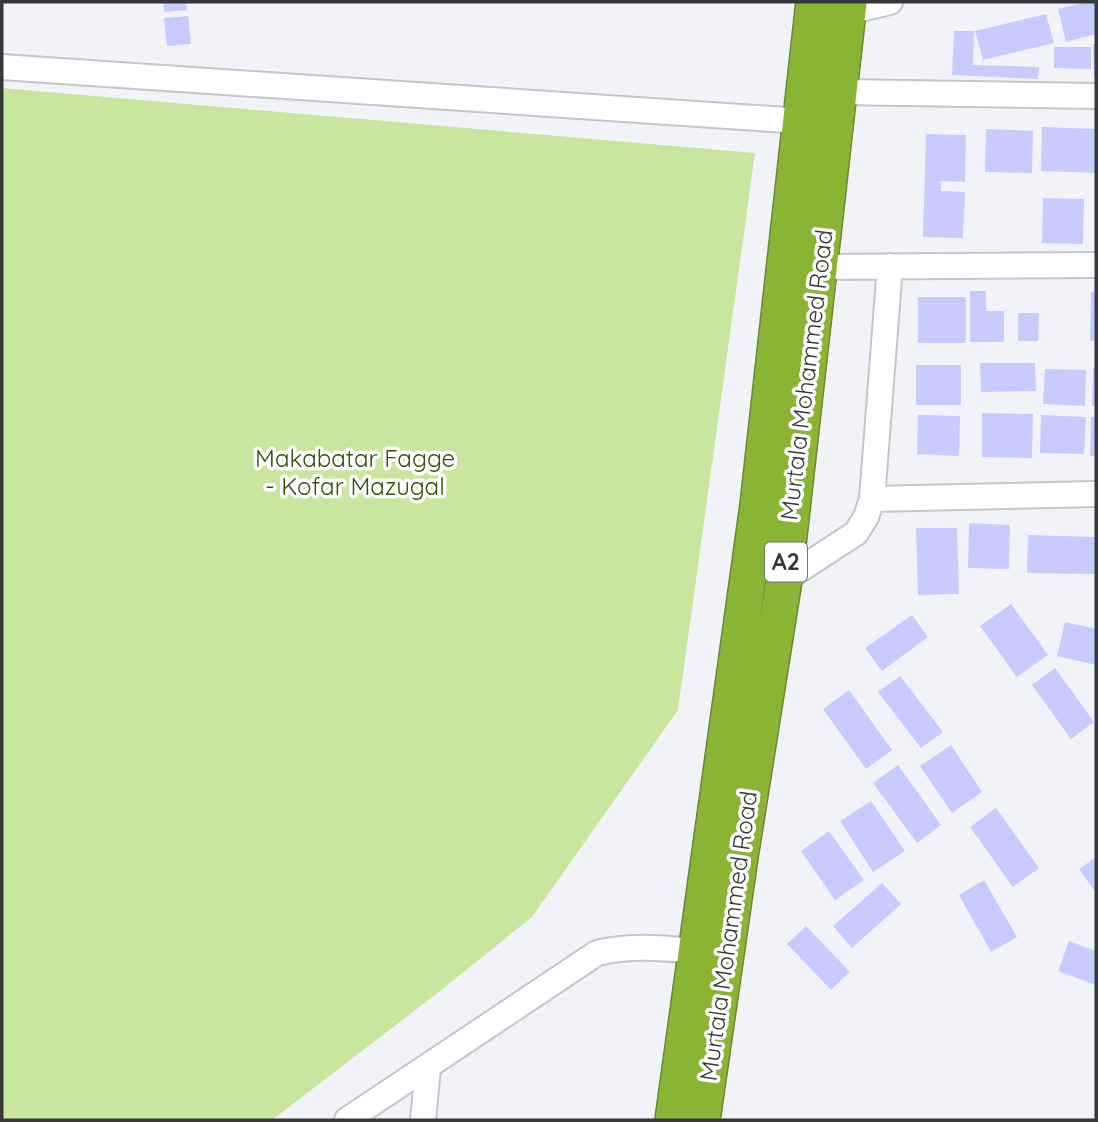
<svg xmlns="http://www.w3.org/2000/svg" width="1098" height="1122" font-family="Quicksand,sans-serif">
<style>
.green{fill:#c9e69e}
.building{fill:#c8cbff}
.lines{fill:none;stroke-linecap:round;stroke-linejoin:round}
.minor-casing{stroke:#c5c6cc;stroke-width:28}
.highway-casing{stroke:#6d8836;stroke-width:38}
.minor{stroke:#fff;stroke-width:24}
.highway{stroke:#8ab434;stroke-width:35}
.labels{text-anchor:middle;stroke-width:7;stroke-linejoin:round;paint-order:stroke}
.shield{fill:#fff;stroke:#737374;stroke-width:2}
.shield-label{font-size:23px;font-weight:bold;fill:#373739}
.street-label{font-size:24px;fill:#373739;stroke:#fff}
.park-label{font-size:24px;fill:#384c0c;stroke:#fff}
</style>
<rect width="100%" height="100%" fill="#f2f3f9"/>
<path class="green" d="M2,88L755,153L678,710L532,917L435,995L272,1120H2Z"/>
<path class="building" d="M163,2H186L187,10L164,12Z
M1086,2H1096V34L1066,42L1058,9Z
M1046,14L1054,43L983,60L975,31Z
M188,16L191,44L167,46L164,18Z
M954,31H974L973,65L1039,67L1038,79L952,75Z
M1093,44H1096V78H1094Z
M1054,47H1091V69L1054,68Z
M1042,127L1096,129V173L1041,171Z
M986,129L1033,131L1032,173L985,172Z
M926,134L966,135L965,182L941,181V191L965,192L963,238L923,237Z
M1043,198L1084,199L1083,244L1042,243Z
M970,291H986V311H1004V342H970Z
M1091,292H1096V341H1090Z
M918,297H966V343H918Z
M1018,313H1039L1038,341H1018Z
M980,363H1035L1036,391L981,392Z
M916,365H961V405H916Z
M1093,368H1096V406H1092Z
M1045,369L1086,370L1085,406L1043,404Z
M982,413L1033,414L1032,458L982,457Z
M918,415L960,416L959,456L917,454Z
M1041,415L1086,417L1084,454L1040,453Z
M1091,417H1096V456H1090Z
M969,523L1010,525L1009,569L968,568Z
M916,528H957L959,594L918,595Z
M1028,535L1096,537V574L1027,573Z
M1011,604L1048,655L1017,677L980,626Z
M912,615L928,637L882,671L865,648Z
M1065,622L1096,629V665L1057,656Z
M1055,668L1094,722L1071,739L1032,685Z
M900,676L943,732L921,748L878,692Z
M849,690L892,750L866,769L823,709Z
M951,745L982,792L952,813L920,766Z
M898,765L941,825L917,843L873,783Z
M871,801L905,851L873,872L840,821Z
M996,808L1039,868L1013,887L970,827Z
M829,831L864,880L835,900L801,851Z
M1096,857V893L1079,869Z
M984,880L1017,937L991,952L959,895Z
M882,883L901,904L852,948L833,926Z
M806,926L850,972L831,990L787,944Z
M1069,941L1096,951V985L1058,971Z"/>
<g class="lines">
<g class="minor-casing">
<path id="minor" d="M848,12L890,2
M2,67L801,121
M839,92L1096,96
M820,267L1096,265
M872,499L1096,494
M784,580L856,533L866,517L872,499L890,266
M347,1120L597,953C631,945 661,948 695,951
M423,1120L428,1067"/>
</g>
<g class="highway-casing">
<path id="highway" d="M673,1120L758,505L814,2
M702,1120L740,857L784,580L849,2"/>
</g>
<use href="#minor" class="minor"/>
<use href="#highway" class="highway"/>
</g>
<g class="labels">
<rect class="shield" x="765" y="542.5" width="42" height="39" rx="5"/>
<g class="shield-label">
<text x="786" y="570">A2</text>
</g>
<g class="street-label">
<text transform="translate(807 375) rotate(-83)" y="8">Murtala Mohammed Road</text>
<text transform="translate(729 936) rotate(-82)" y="8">Murtala Mohammed Road</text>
</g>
<g class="park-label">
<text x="355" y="467">Makabatar Fagge<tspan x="355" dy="28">- Kofar Mazugal</tspan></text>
</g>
</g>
<rect width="1098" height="1122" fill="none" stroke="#373739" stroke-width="7"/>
</svg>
